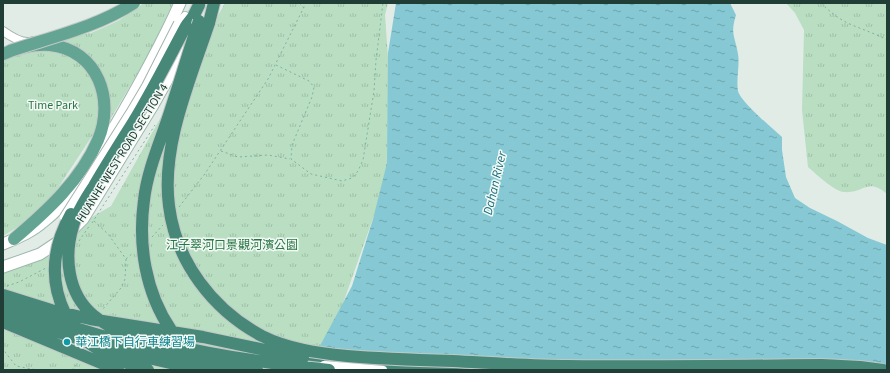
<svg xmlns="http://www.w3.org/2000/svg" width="890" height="373" font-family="'Source Sans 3','Noto Sans TC',sans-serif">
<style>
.park{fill:url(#park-tufts)}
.water{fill:url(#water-ripples)}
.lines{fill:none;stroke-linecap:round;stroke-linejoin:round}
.minor-casing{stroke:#a3b4ae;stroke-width:10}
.secondary-casing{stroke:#9fb8af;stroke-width:13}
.primary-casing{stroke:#c1c9c6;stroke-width:14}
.trunk-casing{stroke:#c1c9c6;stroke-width:14}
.path{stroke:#80b1a1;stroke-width:1;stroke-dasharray:2 3;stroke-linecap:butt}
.minor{stroke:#fff;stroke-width:8}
.secondary{stroke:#fff;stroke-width:11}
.primary{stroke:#63a492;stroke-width:12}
.trunk{stroke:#478878;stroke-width:12}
.minor-bridge-casing{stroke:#a3b4ae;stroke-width:10;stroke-linecap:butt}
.primary-bridge-casing{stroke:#c1c9c6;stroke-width:14;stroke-linecap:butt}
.trunk-bridge-casing{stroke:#c1c9c6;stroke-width:14;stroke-linecap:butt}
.minor-bridge{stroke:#fff;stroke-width:8}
.primary-bridge{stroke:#63a492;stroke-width:12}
.trunk-bridge{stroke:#478878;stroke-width:12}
.culture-dot{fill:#0f9aa8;stroke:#f2f9f5;stroke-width:1.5}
.labels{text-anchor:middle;stroke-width:3;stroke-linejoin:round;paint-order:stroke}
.park-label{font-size:12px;fill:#297645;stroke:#f2f9f5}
.street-label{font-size:12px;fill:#203e35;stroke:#f2f9f5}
.culture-label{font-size:12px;fill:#0d838f;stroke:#f2f9f5;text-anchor:start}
.water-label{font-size:13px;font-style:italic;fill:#186d7c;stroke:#f2f9f5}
</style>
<defs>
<pattern id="park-tufts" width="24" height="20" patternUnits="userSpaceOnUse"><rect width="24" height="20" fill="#b9dec2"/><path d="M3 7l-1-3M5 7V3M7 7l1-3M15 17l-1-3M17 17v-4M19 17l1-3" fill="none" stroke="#9fc0a7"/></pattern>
<pattern id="water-ripples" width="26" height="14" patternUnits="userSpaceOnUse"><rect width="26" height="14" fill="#86c9d4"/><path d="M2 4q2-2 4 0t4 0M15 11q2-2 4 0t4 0" fill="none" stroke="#6da5ad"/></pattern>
</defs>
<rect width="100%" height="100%" fill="#e1ece7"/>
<path class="park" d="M144,3H173L148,56L108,123L100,75L42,41L91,33L118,21Z
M225,3H388L385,15L395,156L341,309L316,370H3V269L111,206Z
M786,3H887V194C867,177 864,194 844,192C834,191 816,174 808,167L802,110L804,30L795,13Z
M54,48L78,59L102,93L96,130L54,194L19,226L3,236V58L18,53Z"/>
<path class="water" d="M396,3H730L736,15C730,34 735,36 738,54C740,65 736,79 738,91C740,101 773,129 782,137V150L786,177L795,198L810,208L837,221L868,238L887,245V370H307L352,286L373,219L387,163L388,53Z"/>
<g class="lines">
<g class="minor-casing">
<path id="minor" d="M178,23L185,16
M3,31C10,36 24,45 33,41"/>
</g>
<g class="secondary-casing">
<path id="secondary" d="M3,244C17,238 32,232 43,222C72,200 89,168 108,138C134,94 159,50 180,3
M3,267L40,254L64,238L83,219L153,105L188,43"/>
</g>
<g class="primary-casing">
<path id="primary" d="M3,54C17,48 35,44 50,45C98,50 115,100 98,140C81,180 47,211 14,239"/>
</g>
<g class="trunk-casing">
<path id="trunk" d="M209,23L214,3
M186,26L193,17L199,5
M306,358C361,365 418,372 473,366"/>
</g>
<path class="path" d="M299,3L304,8
M821,3C830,12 840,20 852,25C864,30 876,34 887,40
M276,65L309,81L314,87L312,97L292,145L291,159L311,174L342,181L352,178L358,171L363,160L374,91L376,60L383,3
M221,151L238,157L268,155L290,159
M179,207L204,175L268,79L306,3
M94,221L108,234L126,259L125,279L121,288L102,310
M92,223L155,125
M152,237L163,225
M79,241L90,225
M126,259L133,253
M7,286L19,282L46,268
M3,347L5,352L16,366L37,370
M72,370L77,364"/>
<use href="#minor" class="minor"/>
<use href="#secondary" class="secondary"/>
<use href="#primary" class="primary"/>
<use href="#trunk" class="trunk"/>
<g class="minor-bridge-casing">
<path id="minor-bridge" d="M64,217L130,113L146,86L178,23
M324,365L383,370"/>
</g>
<g class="primary-bridge-casing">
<path id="primary-bridge" d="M10,51C52,37 97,27 134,3"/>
</g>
<g class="trunk-bridge-casing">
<path id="trunk-bridge" d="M199,21C188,54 178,88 167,121C158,147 147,173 144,200C138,244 145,292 171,330C181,345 194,358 208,370
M209,23C190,80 161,146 169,206C176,262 213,310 262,336C288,349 318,353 347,356C382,359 417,360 453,361C491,363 530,366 568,366C653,367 738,366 822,365L860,367L883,370
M186,26C167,61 150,96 129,129C117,148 105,167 94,186C86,198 77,212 73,226C64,256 67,293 93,315C114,333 142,338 168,344C221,357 275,364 329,370
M71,214C53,246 49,280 65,313C70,323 76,333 85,340C104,355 125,363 148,370
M3,295L51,310L90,319L203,337L303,358
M3,304C88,335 168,356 257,370
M3,313C69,337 137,358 207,370
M3,322L118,370"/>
</g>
<use href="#minor-bridge" class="minor-bridge"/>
<use href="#primary-bridge" class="primary-bridge"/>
<use href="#trunk-bridge" class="trunk-bridge"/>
</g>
<circle class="culture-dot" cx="67" cy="342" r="4"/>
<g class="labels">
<g class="park-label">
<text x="53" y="109">Time Park</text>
<text x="232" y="249">江子翠河口景觀河濱公園</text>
</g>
<g class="street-label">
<text transform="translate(122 153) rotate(-58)" y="4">HUANHE WEST ROAD SECTION 4</text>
</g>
<g class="culture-label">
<text x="75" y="346">華江橋下自行車練習場</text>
</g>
<g class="water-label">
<text transform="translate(494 183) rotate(-77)" y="5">Dahan River</text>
</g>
</g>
<rect width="890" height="373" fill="none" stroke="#203e35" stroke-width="8"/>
</svg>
